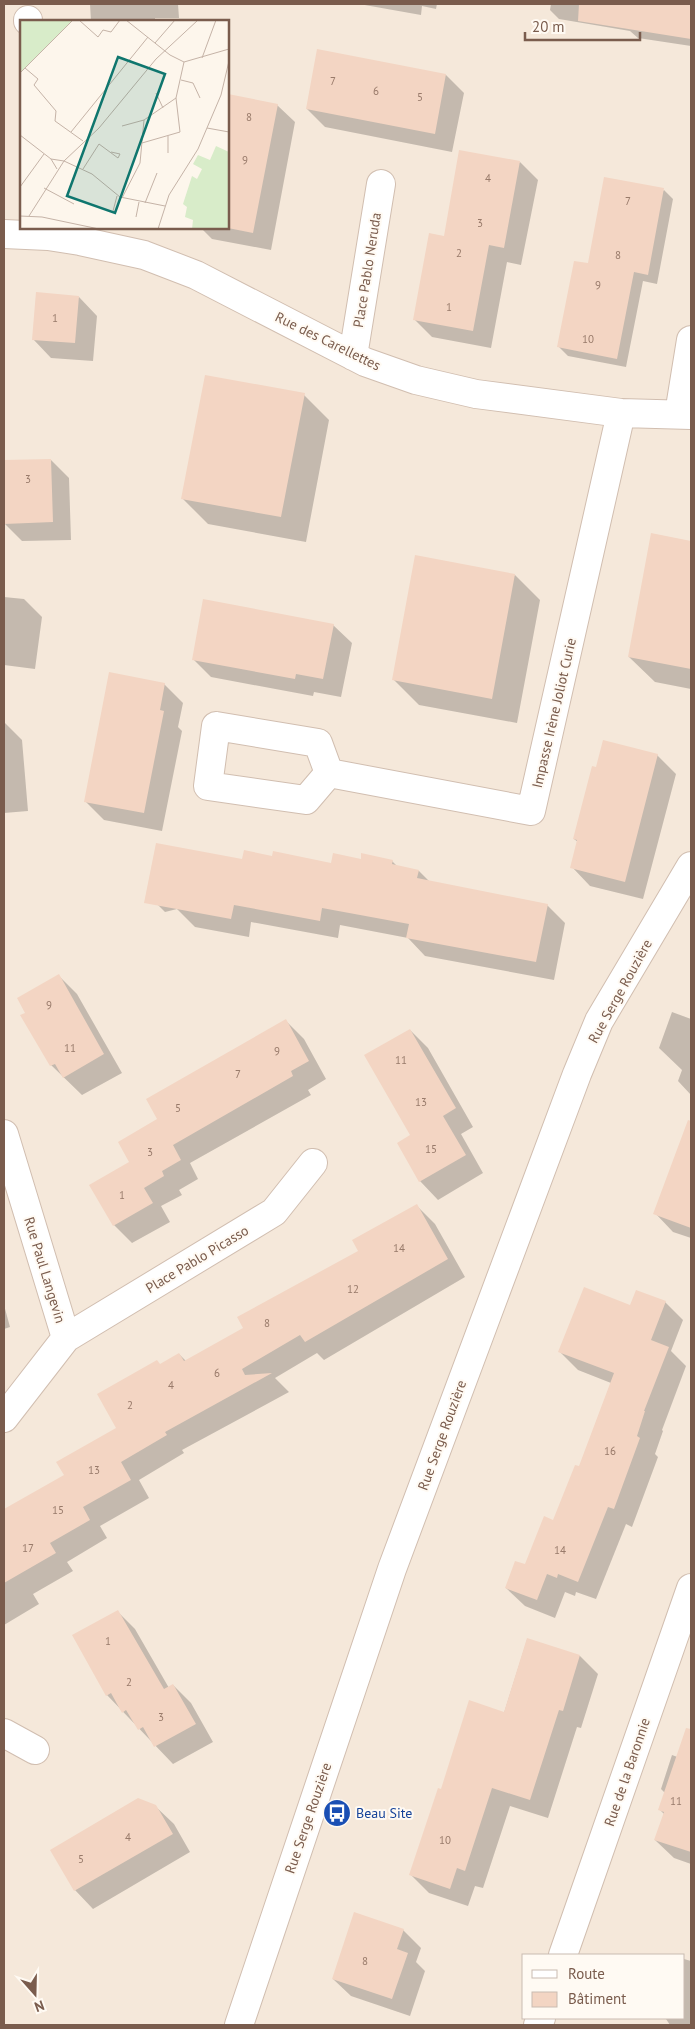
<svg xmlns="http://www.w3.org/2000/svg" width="695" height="2029" font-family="'PT Sans',sans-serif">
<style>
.residential{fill:#f5e8da;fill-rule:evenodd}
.shadow{fill:#0003}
.building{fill:#f3d5c3}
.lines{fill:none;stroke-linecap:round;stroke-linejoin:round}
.minor-casing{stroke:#d1beb0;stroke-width:30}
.minor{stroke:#fff;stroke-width:28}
.labels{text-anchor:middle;stroke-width:4;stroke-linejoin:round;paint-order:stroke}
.number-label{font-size:11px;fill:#987a6a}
.street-label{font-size:14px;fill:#7a5c4d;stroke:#fffaf3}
.transit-label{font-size:14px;fill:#164399;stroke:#fffaf3;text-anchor:start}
.inset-road{fill:none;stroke:#c5b3a7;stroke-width:1}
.view{fill:#0f766e;fill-opacity:0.15;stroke:#0f766e;stroke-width:2.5}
.inset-edge{fill:none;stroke:#7a5c4d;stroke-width:2.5}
</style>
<rect width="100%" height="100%" fill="#fdf6ec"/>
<path class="residential" d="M4,4H691V2025H4ZM21,21H228V228H21ZM524,1955H684V2018H524Z"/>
<path class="shadow" d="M90,4H178L179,18H155V21H91Z
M359,4H437L436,9L422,6L421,15Z
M551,4H691V46L638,38L630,31L559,19L550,10Z
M446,75L464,93L452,152L325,127L307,109Z
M228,95L277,105L295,122L271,250L212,239L201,228H228Z
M520,162L538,180L521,265L507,262L491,348L432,337L414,319L445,238Z
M664,190L673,199L657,284L643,281L626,367L568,356L559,347L589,265Z
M79,297L97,316L93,361L51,358L33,339Z
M304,395L329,420L306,542L208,524L183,499Z
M51,460L69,478L71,540L22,541L4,523V462Z
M652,535L691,542V689L655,682L629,657Z
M515,575L540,600L517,723L419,705L394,680Z
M4,597L24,599L42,617L35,669L4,665Z
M333,625L352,643L341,697L314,692L313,696L211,677L193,659Z
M164,684L183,703L178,727L182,731L162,831L104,820L86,802Z
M4,722L22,740L28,811L4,813Z
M657,755L676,774L643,899L590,886L572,867L578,842L574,839Z
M273,857L332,864L362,860L392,861L398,867L419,871L430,882L547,905L565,923L554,980L425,956L408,938L340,925L338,938L251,922L249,937L195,927L177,909L165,912L147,894L243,861Z
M59,976L77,994L122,1073L82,1095L51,1065L27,1013Z
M672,1012L691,1019V1095L678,1081L682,1070L659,1048Z
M285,1020L304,1039L326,1079L308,1090L311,1095L190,1163L198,1179L179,1190L182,1195L161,1206L170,1222L132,1243L114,1225L131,1163Z
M410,1030L428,1048L473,1127L461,1134L483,1173L438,1200L420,1181L412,1135Z
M679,1149L691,1153V1238L673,1232L655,1213Z
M417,1206L435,1224L465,1277L324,1360L317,1353L275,1378L289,1392L182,1450L184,1453L139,1480L149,1498L100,1526L107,1538L67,1562L73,1571L33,1594L39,1604L4,1625V1524L31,1507L118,1428L161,1365L179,1354L186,1361L245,1328L360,1251Z
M665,1302L683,1320L671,1351L686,1366L662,1430L663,1431L655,1454L658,1457L632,1527L626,1524L596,1599L576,1592L575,1596L565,1592L555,1618L525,1606L506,1588L525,1566L554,1521L579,1468L611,1383L578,1370L560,1352L631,1306Z
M4,1305L10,1327L4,1329Z
M117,1611L135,1629L169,1688L173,1685L191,1703L213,1742L173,1764L107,1695Z
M527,1640L580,1656L598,1674L581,1728L577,1727L548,1818L510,1806L483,1888L475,1886L468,1906L429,1893L411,1875L442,1791L504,1713Z
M672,1755L691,1762V1864L674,1858L655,1840L664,1814L660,1810L665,1793L661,1789Z
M155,1806L174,1824L190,1852L93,1909L75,1890Z
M403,1930L421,1948L416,1962L425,1971L410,2016L351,1996L333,1979Z
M684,1959L691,1961V2025H670L666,2019L661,2018H684Z"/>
<path class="building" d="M579,4H691V39L578,21Z
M317,49L446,74L435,134L306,109Z
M228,94L278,104L253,233L228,228Z
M459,150L520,161L504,248L489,245L473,331L413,320L429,233L444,236Z
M604,177L664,188L648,275L634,272L617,359L557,347L574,261L588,263Z
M36,292L79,296L75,343L32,340Z
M205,375L305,393L281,517L181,499Z
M51,459L53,522L4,524V460Z
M651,533L691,541V669L628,657Z
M415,555L515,574L492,699L392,680Z
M203,599L334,624L323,679L296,674L295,679L192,660Z
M109,672L165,683L160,710L164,711L144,813L84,802Z
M603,740L658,754L625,882L570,868L577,840L573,839L592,766L596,767Z
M156,843L242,859L244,850L272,856L273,851L331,863L333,853L361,859V853L393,860L392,864L419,870L417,878L548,904L536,962L406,938L409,924L322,908L320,921L234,905L231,919L144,903Z
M59,974L104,1054L63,1078L55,1064L50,1066L20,1015L25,1013L17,998Z
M286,1019L309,1061L291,1071L293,1076L173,1145L181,1160L162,1171L164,1176L144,1188L153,1203L113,1226L89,1185L129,1162L118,1142L157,1119L146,1099Z
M410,1029L456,1108L443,1116L466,1155L419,1182L397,1143L410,1135L364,1055Z
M688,1120L691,1121V1228L653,1214Z
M417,1204L448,1259L305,1342L300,1335L242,1369L245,1375L272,1373L165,1432L167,1435L121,1462L131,1480L83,1507L90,1520L50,1543L56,1553L4,1583V1509L64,1475L56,1462L116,1428L97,1394L157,1360L160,1364L179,1353L184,1361L243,1328L237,1317L358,1251L352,1240Z
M584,1287L630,1305L636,1290L666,1301L651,1340L669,1347L644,1411H645L637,1436L640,1438L614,1509L608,1507L578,1582L558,1574L557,1578L547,1574L537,1600L505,1588L515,1561L525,1564L544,1516L553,1520L575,1465L579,1466L614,1373L558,1352Z
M118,1610L164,1689L173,1684L196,1724L154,1747L143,1727L138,1730L126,1710L122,1713L111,1693L106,1696L72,1635Z
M527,1638L580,1655L563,1711L559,1710L530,1800L492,1788L465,1871L457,1868L450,1889L409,1875L438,1788L441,1789L469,1700L504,1712Z
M686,1728L691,1729V1852L654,1840L664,1812L658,1810Z
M138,1798L156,1805L173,1834L74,1891L50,1850Z
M354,1912L404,1929L397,1949L408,1953L392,1999L332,1979Z"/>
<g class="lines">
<g class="minor-casing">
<path id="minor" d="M28,20V21
M4,234L48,236L80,241L144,255L196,275L365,362L416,380L476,394L621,413L691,415
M353,356L381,184
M679,414L691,340
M216,726L318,743L329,773L306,800L208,786Z
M329,773L531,811L621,413
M4,1134L66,1338L4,1418
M66,1338L274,1212L313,1163
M4,1733L35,1750
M563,1955L691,1588
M239,2025L392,1569L577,1074L599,1021L691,866
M538,2025L541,2018"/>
</g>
<use href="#minor" class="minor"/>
</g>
<defs>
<g id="bus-disc" transform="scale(1.4375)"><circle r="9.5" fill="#1a4fb4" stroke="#fffaf3"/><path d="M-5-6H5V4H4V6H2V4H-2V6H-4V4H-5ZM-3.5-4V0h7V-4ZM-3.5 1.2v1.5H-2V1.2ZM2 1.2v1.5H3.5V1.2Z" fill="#fff"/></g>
</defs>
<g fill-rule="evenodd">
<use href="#bus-disc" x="337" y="1813"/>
</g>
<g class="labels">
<g class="number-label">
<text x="333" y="85">7</text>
<text x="376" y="95">6</text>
<text x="420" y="101">5</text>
<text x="249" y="121">8</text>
<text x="245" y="164">9</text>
<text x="488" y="182">4</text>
<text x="628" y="205">7</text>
<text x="480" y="227">3</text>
<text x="459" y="257">2</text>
<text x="618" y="259">8</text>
<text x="598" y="289">9</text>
<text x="449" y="311">1</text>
<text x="55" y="322">1</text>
<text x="588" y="343">10</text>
<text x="28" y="483">3</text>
<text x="49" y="1009">9</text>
<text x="70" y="1052">11</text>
<text x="277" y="1055">9</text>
<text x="401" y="1064">11</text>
<text x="238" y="1078">7</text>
<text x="421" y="1106">13</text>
<text x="178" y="1112">5</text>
<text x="431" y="1153">15</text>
<text x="150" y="1156">3</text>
<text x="122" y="1199">1</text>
<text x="399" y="1252">14</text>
<text x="353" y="1293">12</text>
<text x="267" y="1327">8</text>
<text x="217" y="1377">6</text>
<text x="171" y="1389">4</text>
<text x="130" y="1409">2</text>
<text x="610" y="1455">16</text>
<text x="94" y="1474">13</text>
<text x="58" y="1514">15</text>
<text x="28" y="1552">17</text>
<text x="560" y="1554">14</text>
<text x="108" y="1645">1</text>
<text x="129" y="1686">2</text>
<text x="161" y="1721">3</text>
<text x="676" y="1805">11</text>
<text x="128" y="1841">4</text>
<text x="445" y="1844">10</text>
<text x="81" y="1863">5</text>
<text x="365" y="1965">8</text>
</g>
<g class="street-label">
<text transform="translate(367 270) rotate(-81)" y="5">Place Pablo Neruda</text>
<text transform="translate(328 341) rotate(26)" y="5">Rue des Carellettes</text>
<text transform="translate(554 713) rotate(-77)" y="5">Impasse Irène Joliot Curie</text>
<text transform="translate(620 991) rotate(-61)" y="5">Rue Serge Rouzière</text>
<text transform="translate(197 1259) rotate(-31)" y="5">Place Pablo Picasso</text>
<text transform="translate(45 1270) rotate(73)" y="5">Rue Paul Langevin</text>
<text transform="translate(442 1435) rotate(-70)" y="5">Rue Serge Rouzière</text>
<text transform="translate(627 1772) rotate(-71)" y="5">Rue de la Baronnie</text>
<text transform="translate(308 1818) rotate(-71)" y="5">Rue Serge Rouzière</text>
</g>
<g class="transit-label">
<text x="356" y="1818">Beau Site</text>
</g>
</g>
<g transform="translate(20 20)">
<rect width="209" height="209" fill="#fdf6ec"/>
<path d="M0,0H53L0,53ZM196,126L209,132V209H172L173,200L165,197L167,187L163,184L172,156L177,159L182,149L173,144L178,135L190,140Z" fill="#d8ecc9"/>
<path class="inset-road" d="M59,0L78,17L83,10L91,12L100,0M106,0L150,35L164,42L209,29M135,23L155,0M182,38L196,0M5,48L18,59L14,65L36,91L35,101L63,121M0,53L53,0M161,60L173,63L180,78M136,73L143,88M102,106L124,100M187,108L209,112M51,112L128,17M0,115L31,139L37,149M122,123L160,112L156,78M148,133V116M31,139L44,141L72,154L100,177L145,186M63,149L79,124L98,138L100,134L91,132M0,167L24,134M24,168L54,184M102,178L120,143L124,100L156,78L164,42M125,183L137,153M93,191L97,176M0,196L22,197L79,209M9,196L44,141L79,108L136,39L178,0M116,197L119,182M138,209L149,175L178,129L201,75L209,41"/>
<path class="view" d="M98,37L145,54L95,193L47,176Z"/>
<rect width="209" height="209" class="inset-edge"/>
</g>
<rect width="695" height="2029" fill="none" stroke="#7a5c4d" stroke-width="10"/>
<rect x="522" y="1954" width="162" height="65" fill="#fffaf3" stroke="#cabbb1"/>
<rect x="532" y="1970" width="25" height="8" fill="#ffffff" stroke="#cabbb1"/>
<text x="568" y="1979" font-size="15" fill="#7a5c4d">Route</text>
<rect x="532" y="1992" width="25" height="15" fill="#f3d5c3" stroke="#cabbb1"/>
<text x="568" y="2004" font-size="15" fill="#7a5c4d">Bâtiment</text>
<g transform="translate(35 1994) rotate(160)" stroke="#fffaf3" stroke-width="4" paint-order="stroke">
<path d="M0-4L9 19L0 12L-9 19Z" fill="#7a5c4d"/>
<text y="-8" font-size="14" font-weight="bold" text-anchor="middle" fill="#7a5c4d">N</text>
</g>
<path d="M525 32v8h115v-8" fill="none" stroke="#7a5c4d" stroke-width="2.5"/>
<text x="532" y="32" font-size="15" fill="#7a5c4d" stroke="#fffaf3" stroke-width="4" paint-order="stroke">20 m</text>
</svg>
